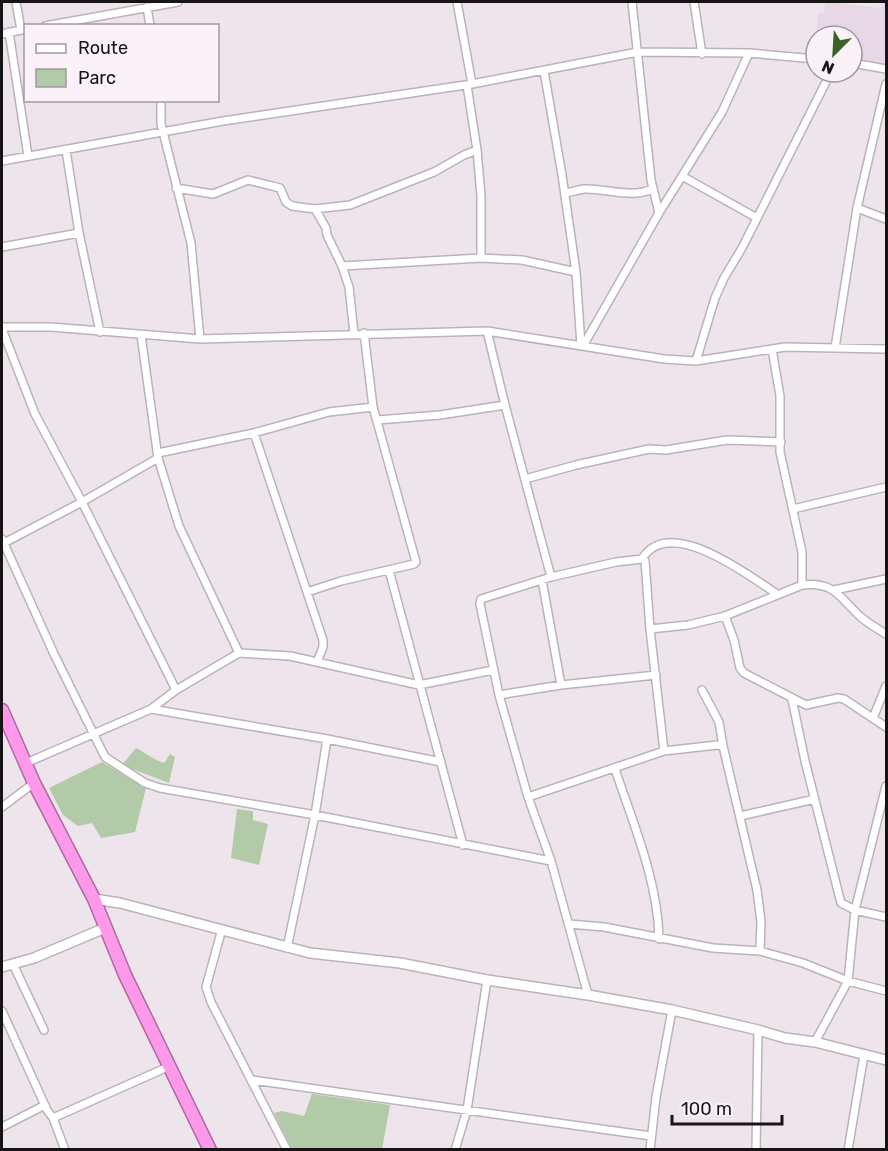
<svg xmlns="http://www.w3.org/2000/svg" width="888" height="1151" font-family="Rubik,sans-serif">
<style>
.built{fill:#e7d6e3}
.green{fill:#b2caa8}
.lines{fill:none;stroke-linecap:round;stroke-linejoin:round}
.street-casing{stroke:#bcb2ba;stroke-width:10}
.secondary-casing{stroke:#bcb2ba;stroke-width:12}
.highway-casing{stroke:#ac6aa0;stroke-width:15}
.street{stroke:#fff;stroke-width:7}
.secondary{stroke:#fff;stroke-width:9}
.highway{stroke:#fd98eb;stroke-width:12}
</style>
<rect width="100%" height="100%" fill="#eee4eb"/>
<path class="built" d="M825,2L881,8L882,2H886V40L884,64L852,61V36H816V57H814L818,13L824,14Z"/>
<path class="green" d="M136,748C146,753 154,760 164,763L170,754L175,757L169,783L122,765Z
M102,762L146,788L135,832L101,838L92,823L78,826L63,815L49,788Z
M237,809L253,811V820L268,824L259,865L231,858Z
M312,1094L390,1105L382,1149H292L274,1113L282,1111L304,1116Z"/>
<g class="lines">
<g class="street-casing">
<path id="street" d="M16,2L21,30
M457,2L472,84
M632,2L651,180L659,213
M694,2L702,54
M147,7L150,26
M45,26L178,2
M9,32L28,156
M2,34L26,29
M852,63L886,69
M544,71L562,175L576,272L581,345
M467,85L477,150L481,196V258
M161,100V124L191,243L200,339
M66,150L79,233L100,332
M2,161L223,121L472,84L638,52L749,53L816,59
M682,176L757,218
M176,188L213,194L248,180L280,188L286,202L292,206L315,209L350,205L434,172L464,155L477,150
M565,193C571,192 578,190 584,189C606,188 631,199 652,189
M857,208L886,219
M315,209L326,228L327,235L342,266L349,287L354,333
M2,247L79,233
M342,266L481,258L522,260L576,272
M2,327H51L200,339L487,331L664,359L696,361L785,347L886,349
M2,329L35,414L82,502L176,690
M487,331L505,405L551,577
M141,335L158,458L179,526L239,653
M583,346L659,213L722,112L749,53
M835,348L857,208L886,84
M772,349L780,396V452L802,552V585C836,581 840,599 862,618C869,624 878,629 886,634
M696,361L715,298L724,278L742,248L831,72
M377,420L440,415L505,405
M254,433L323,640V647L317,662
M158,453L254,433L329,412L373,407
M525,479L576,465L649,449L666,450L727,440L781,442
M793,509L886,487
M2,539L54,654L105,757L145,783L160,788L315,815L551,861
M2,544L82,502L158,458
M642,559C669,514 748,575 777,594
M389,570L463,845
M542,580L561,685
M834,590L886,579
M307,592L341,581L414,564L416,562L373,407L364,333
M725,616L734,640L740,668L744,673L806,705L838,698L844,699L886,727
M650,629L688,625L725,616L802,585
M702,690L719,722L723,746
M499,695L561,685L656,675
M792,699L805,761L841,903L855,910L886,917
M151,709L327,739L441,762
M873,718L886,686
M26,763L151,709L176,690L239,653L290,656L419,685L493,670
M615,769C633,823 658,881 659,939
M528,797L664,751L717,745L723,746L757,890L761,921L760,951
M2,807L34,783
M740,816L815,799
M569,924L604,927L713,948L760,951L803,963L848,981L886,991
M222,929L206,987L211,1002L287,1150
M287,948L315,815L327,739
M13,964L44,1030
M588,995L551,861L528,797L499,695L480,604L481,599L551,577L616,562L642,559L645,561L650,629L664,751
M2,1011L47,1110L53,1118
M815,1042L848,981L855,910L886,786
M252,1080L651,1136
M2,1127L45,1105
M65,1150L53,1118L170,1066
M455,1150L467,1110L487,980
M650,1150L656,1097L672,1010
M756,1150L758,1030
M848,1150L864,1055"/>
</g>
<g class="secondary-casing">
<path id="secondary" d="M94,899L120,903L310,953L400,963L487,980L588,995L672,1010L758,1030L785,1038L815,1042L886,1060
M2,967L34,958L105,928"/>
</g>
<g class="highway-casing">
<path id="highway" d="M2,710L34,783L94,899L125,975L210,1150"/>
</g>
<use href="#street" class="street"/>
<use href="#secondary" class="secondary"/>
<use href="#highway" class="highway"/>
</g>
<rect width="888" height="1151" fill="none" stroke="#171416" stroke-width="6"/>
<rect x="24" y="24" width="195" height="78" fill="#fbf1f9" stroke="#a0999e" stroke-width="1.5"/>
<rect x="36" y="44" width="30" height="9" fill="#ffffff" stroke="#a0999e" stroke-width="1.5"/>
<text x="78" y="54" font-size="18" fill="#171416">Route</text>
<rect x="36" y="69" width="30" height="18" fill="#b2caa8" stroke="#a0999e" stroke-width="1.5"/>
<text x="78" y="84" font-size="18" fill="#171416">Parc</text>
<g transform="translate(834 54) rotate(204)"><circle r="28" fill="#fbf1f9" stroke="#a0999e" stroke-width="1.5"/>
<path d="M0-4.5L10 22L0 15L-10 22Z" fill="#376422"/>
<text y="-9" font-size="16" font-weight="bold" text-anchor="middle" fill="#171416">N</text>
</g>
<path d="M672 1115v9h110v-9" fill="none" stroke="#171416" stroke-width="3"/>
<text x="681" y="1115" font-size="18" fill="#171416" stroke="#fbf1f9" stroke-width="4.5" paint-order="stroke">100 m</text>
</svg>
